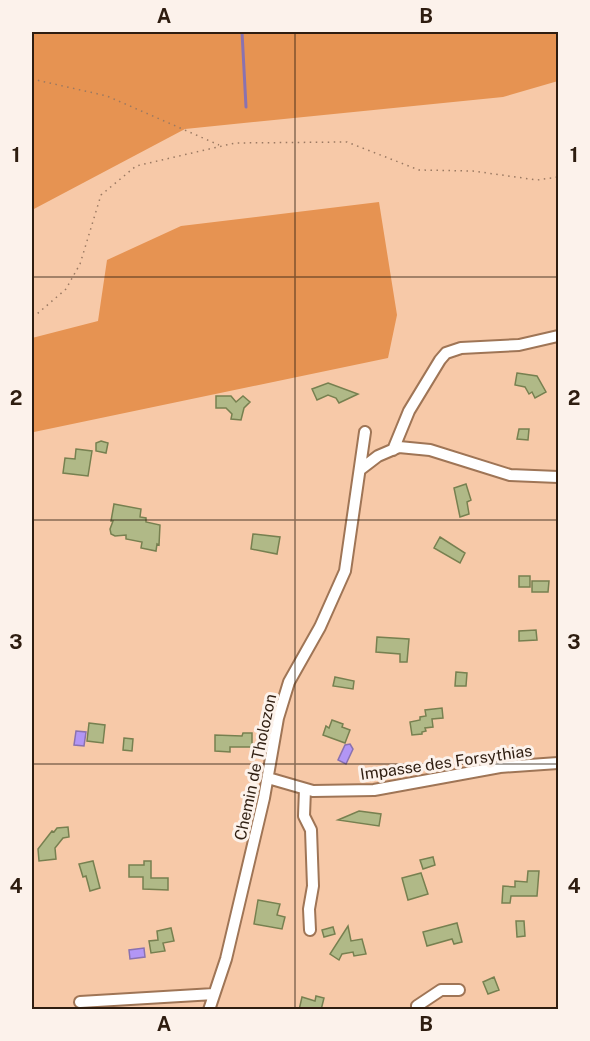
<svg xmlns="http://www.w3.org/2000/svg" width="590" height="1041" font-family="'Public Sans',sans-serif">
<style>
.green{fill:#e69352}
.water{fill:#b296f5;stroke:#8a72b0;stroke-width:1.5}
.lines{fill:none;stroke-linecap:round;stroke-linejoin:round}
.stream{stroke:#8a72b0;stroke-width:3}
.building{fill:#b0b987;stroke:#778050;stroke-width:1.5}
.minor-casing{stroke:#9f7556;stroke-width:14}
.path{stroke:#9a7962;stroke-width:1.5;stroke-dasharray:1.5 4.5;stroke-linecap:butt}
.minor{stroke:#fff;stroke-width:10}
.grid{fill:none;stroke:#2e1d10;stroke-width:1.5;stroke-opacity:0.55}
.labels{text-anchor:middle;stroke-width:6;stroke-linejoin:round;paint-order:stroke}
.street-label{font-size:16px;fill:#2e1d10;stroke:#fcf2eb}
.neatline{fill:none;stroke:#2e1d10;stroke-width:2}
.grid-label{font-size:20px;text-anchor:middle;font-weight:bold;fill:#2e1d10}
</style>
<rect width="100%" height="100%" fill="#f7c9a8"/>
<path class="green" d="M32,32H558V81L503,97L185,129L32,210Z
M379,202L397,315L388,358L34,432L32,449V338L98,321L107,260L181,226Z"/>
<path class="water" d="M76,731L86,732L84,746L74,745Z
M350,744L353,749L346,764L338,760L345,745Z
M144,948L145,957L130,959L129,950Z"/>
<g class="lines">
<path class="stream" d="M242,32L246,107"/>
</g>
<path class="building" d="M517,373L537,376L546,392L535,398L532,392L529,394L525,387L515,385Z
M328,383L358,394L339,403L336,398L328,395L317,400L312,389Z
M216,396H231L236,402L243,396L250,402L244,408L241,420L231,419L232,414L226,408H216Z
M519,429H529L528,440L517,439Z
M101,441L108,443L106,453L96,451V443Z
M76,449L92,451L88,476L63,473L65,458L75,459Z
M466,484L471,500L467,502L469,514L460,517L454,488Z
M114,504L141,509L140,517L146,518V522L160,525L159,545L157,544L156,551L141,548L142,542L126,539V535L115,536L111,534L110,529L113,521H111Z
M253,534L280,537L277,554L251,549Z
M440,537L465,553L460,563L434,548Z
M519,576H530V587H519Z
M532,581H549L548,592H532Z
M536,630L537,640L519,641V631Z
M377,637L409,639L407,662H400V654L376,652Z
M456,672L467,673L466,686H455Z
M335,677L354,681L353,689L333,686Z
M442,708L443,718L432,719L433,727L425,728L426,731L422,732V734L412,735L410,722L420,720V717L426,716L425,710Z
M332,720L343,724L342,727L350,730L345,743L323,735L326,726L329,728Z
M89,723L105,725L103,743L87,741Z
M243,733H252V747H230V752L215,751V735L242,736Z
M124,738L133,739L132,751L123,750Z
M359,811L381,814L379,826L338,820Z
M68,827L69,837L63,838L55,848L56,859L39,861L38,849L52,831L54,832L57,828Z
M433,857L435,865L423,869L420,860Z
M93,861L100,888L90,891L86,876L83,877L79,864Z
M144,861H151V878H168V890L143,889V877H129V865H144Z
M528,871H539L537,896H511L510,903H502L503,886L515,887V881L527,882Z
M421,873L428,894L408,900L402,878Z
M258,900L280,904L277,915L285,917L282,929L254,924Z
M516,921H524L525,936L517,937Z
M457,923L462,942L454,944L452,939L427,946L423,932Z
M348,926L351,941L362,939L366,954L354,956L353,952L342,954L339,960L330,954Z
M333,927L335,934L324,937L322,930Z
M171,928L174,941L163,943L165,951L151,953L149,941L158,940L157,931Z
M494,977L499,990L488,994L483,982Z
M316,996L324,998L321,1010H299L302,997L315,1001Z"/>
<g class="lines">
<g class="minor-casing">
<path id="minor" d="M393,450L409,411L440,360L446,353L461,348L519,345L558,336
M361,469L378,456L399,447L430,450L510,475L558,477
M268,778L313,791L374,790L500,767L558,763
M305,789L304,816L311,830L313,886L309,909L310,930
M80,1002L214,994
M209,1010L226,959L264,798L278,718L289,682L320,627L345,571L365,432
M418,1010L417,1006L441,990H459"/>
</g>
<path class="path" d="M32,79L107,96L219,145
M32,315L37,314L66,289L80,264L101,195L136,166L235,143L347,142L419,170L473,171L537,180L558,177"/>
<use href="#minor" class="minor"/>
</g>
<path class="grid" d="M295,32V1010M32,277H558M32,520H558M32,764H558"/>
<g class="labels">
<g class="street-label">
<text transform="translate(446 762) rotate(-8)" y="6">Impasse des Forsythias</text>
<text transform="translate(255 767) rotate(-78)" y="6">Chemin de Tholozon</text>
</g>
</g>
<rect width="590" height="1041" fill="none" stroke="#fcf2eb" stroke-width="66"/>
<rect x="33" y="33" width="524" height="975" class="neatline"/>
<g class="grid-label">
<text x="164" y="23">A</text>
<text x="426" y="23">B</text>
<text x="16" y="162">1</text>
<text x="574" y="162">1</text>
<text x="16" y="405">2</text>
<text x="574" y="405">2</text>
<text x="16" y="649">3</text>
<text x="574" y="649">3</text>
<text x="16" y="893">4</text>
<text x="574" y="893">4</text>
<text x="164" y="1031">A</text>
<text x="426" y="1031">B</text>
</g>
</svg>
